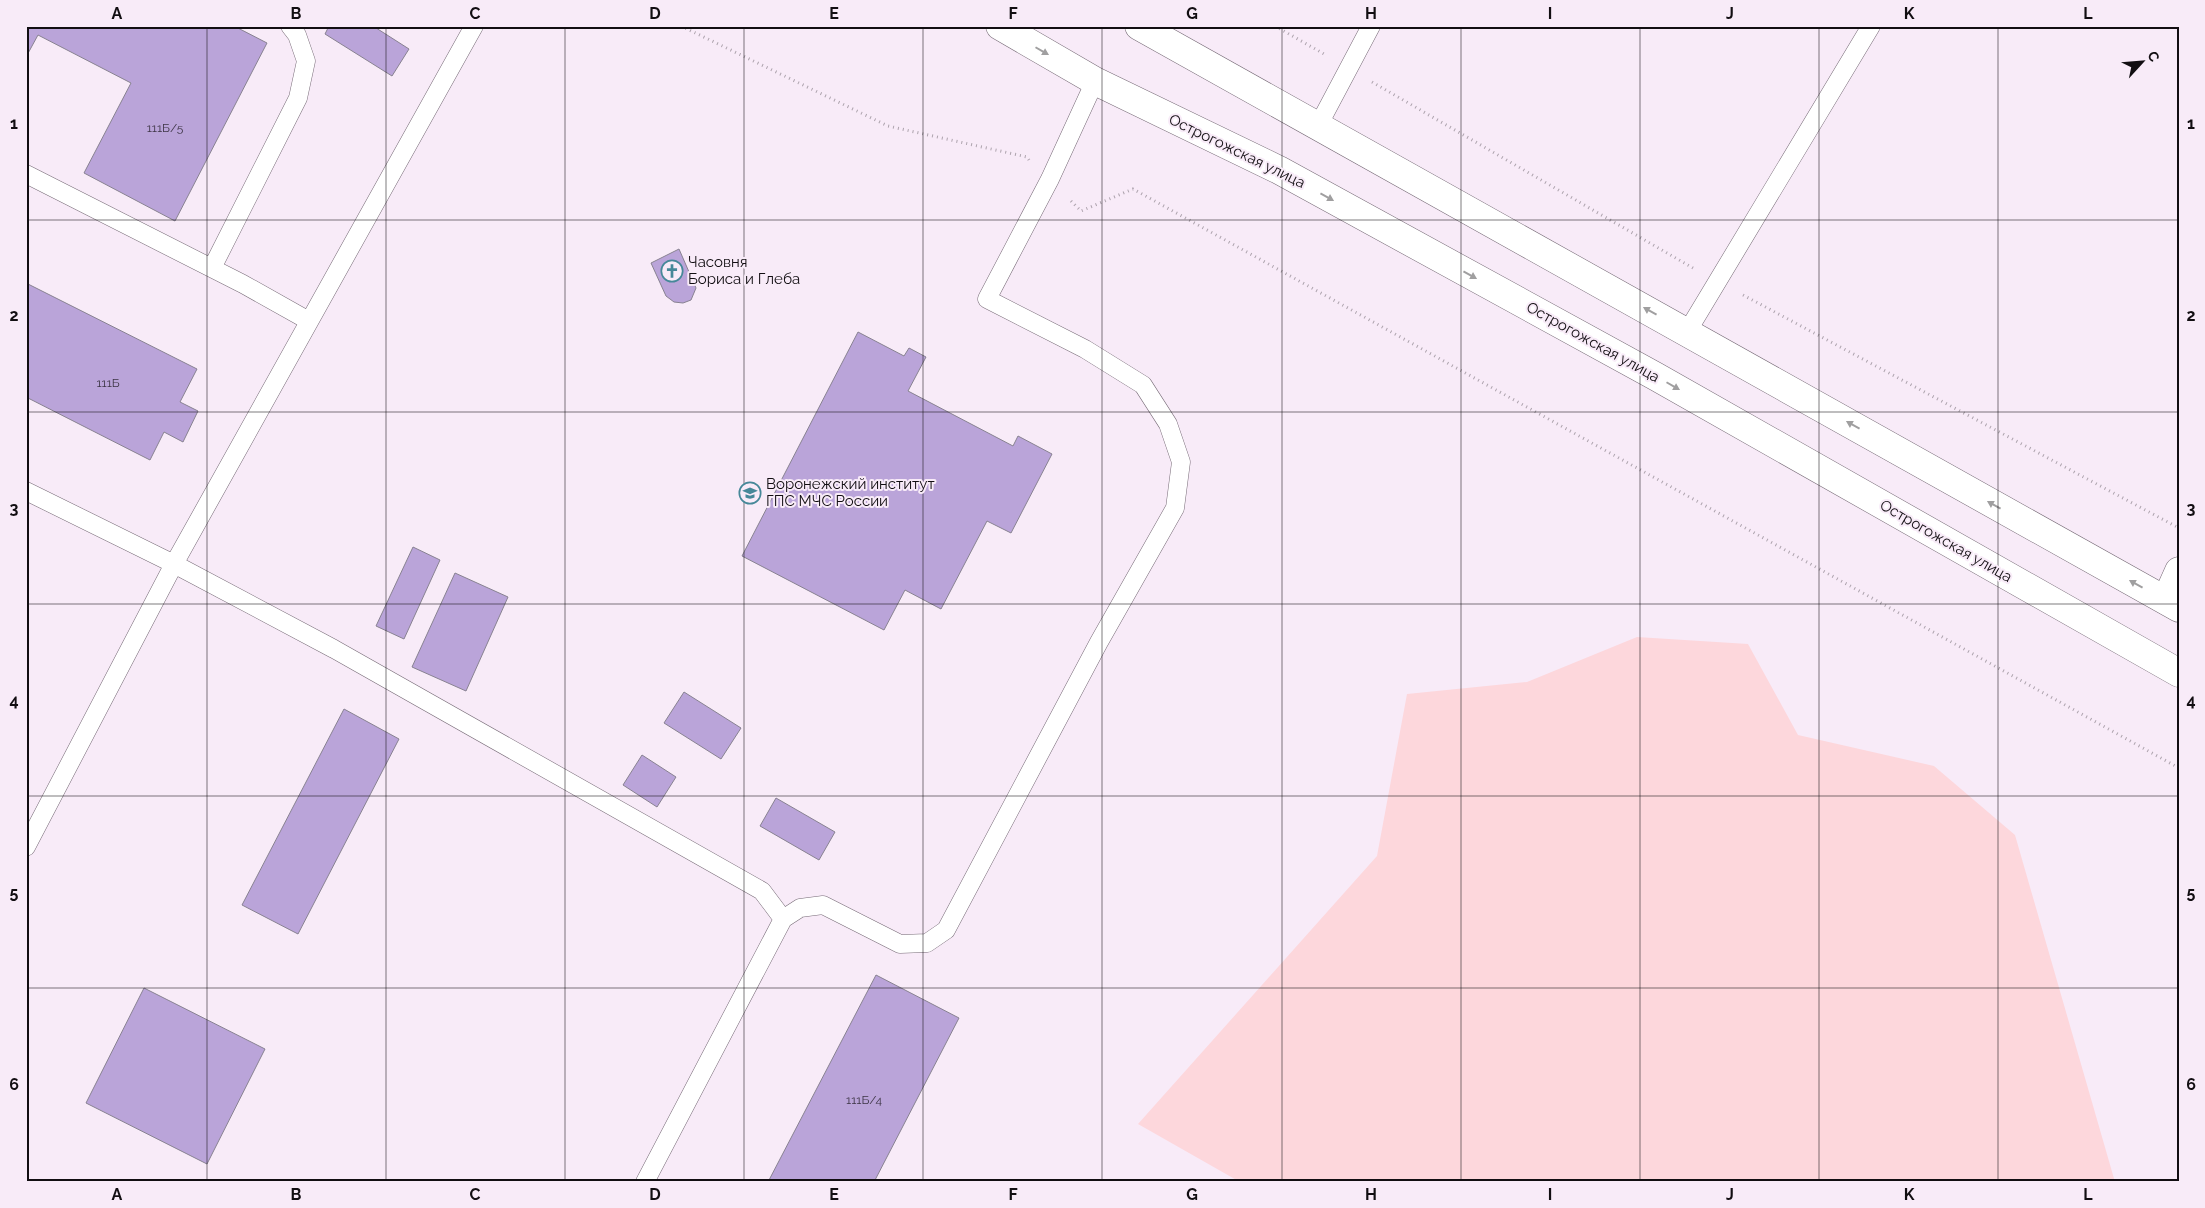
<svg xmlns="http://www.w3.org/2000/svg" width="2205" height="1208" font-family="Raleway,sans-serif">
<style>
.green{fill:#fdd7dc}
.building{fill:#baa4d9;stroke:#888291}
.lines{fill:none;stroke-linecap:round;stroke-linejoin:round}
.lane-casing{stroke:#766a76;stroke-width:19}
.street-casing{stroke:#766a76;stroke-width:29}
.secondary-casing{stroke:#766a76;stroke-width:29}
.path{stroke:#ada3ad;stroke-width:3;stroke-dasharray:1 4;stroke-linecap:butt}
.lane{stroke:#fff;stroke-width:18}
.street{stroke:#fff;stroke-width:28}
.secondary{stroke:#fff;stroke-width:28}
.oneway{fill:#a09fa0}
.grid{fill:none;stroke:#120e12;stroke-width:1;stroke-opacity:0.55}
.labels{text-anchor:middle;stroke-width:4;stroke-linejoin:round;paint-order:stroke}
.number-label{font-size:12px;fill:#3c3444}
.street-label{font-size:15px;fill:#120e12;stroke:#f8ebf8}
.poi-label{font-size:15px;fill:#120e12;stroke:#f8ebf8;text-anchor:start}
.neatline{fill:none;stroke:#120e12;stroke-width:2}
.grid-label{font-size:16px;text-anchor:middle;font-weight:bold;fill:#120e12}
</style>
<rect width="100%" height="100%" fill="#f8ebf8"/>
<path class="green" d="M1637,637L1748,644L1798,735L1934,766L2015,835L2115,1182H1240L1138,1124L1377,856L1407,694L1527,682Z"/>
<path class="building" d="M26,26H234L267,43L175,221L84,173L131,83L38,35L26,57Z
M329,26H373L409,49L392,76L325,34Z
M679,249L696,288L691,300L683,303L674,302L666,296L651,263Z
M26,283L197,369L180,402L198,411L183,442L164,432L150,460L26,397Z
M858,332L904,356L909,348L926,357L908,391L1013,446L1018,436L1052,454L1011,533L987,521L941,609L905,590L884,630L742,556Z
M413,547L440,560L404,639L376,626Z
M455,573L508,597L466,691L412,667Z
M684,692L741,728L721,759L664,723Z
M344,709L399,739L298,934L242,905Z
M642,755L676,777L657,807L623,785Z
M776,798L835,832L819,860L760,826Z
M876,975L959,1018L874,1182H768Z
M144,988L265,1049L207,1164L86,1103Z"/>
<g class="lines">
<g class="lane-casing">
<path id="lane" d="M1318,126L1371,26
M26,174L243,284L309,321
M212,268L298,98L306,61L297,35L290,26
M1687,332L1871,26
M26,491L174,564L334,649L762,891L783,919
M26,847L174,564L474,26
M645,1182L783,919L800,908L823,905L900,944L927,943L946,930L1099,642L1175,508L1181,462L1168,424L1143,385L1085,349L987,299L1050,179L1095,81"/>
</g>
<g class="street-casing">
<path id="street" d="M2166,600L2179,571"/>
</g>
<g class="secondary-casing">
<path id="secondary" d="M1000,26L1095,81L1279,170L1655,376L2179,673
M1139,26L2179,608"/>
</g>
<path class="path" d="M681,26L888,126L1027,157L1029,160
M1275,26L1324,54
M1372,82L1693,268
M1071,201L1081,211L1133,189L2179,768
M1743,295L2179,528"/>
<use href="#lane" class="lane"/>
<use href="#street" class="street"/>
<use href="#secondary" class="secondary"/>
</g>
<defs><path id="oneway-solid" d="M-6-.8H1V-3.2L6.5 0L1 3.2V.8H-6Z" transform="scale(1.25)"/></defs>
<g class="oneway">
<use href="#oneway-solid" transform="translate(1042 51) rotate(30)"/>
<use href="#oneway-solid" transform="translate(1327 197) rotate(29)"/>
<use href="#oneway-solid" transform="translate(1470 275) rotate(29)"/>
<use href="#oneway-solid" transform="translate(1650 311) rotate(-151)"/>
<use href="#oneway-solid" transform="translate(1673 386) rotate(30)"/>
<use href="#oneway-solid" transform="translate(1853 425) rotate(-151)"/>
<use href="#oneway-solid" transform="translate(1994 505) rotate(-151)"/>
<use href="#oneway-solid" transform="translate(2136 584) rotate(-151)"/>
</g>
<path class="grid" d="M207,26V1182M386,26V1182M565,26V1182M744,26V1182M923,26V1182M1102,26V1182M1282,26V1182M1461,26V1182M1640,26V1182M1819,26V1182M1998,26V1182M26,220H2179M26,412H2179M26,604H2179M26,796H2179M26,988H2179"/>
<defs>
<g id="church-ring" transform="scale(1.125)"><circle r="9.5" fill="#f8ebf8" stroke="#468899" stroke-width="1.5"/><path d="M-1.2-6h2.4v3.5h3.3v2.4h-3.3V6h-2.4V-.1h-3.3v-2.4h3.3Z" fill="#468899"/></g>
<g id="university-ring" transform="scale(1.125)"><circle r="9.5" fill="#f8ebf8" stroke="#468899" stroke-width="1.5"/><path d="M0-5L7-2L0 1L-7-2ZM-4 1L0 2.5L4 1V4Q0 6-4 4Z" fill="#468899"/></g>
</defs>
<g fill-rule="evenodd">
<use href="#church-ring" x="672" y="271"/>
<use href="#university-ring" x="750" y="493"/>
</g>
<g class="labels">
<g class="number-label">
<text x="165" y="132">111Б/5</text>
<text x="108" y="387">111Б</text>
<text x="864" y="1104">111Б/4</text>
</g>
<g class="street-label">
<text transform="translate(1237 151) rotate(26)" y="5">Острогожская улица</text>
<text transform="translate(1593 342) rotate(29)" y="5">Острогожская улица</text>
<text transform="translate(1946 541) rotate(30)" y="5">Острогожская улица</text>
</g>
<g class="poi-label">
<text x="688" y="267">Часовня<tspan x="688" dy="17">Бориса и Глеба</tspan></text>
<text x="766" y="489">Воронежский институт<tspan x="766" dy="17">ГПС МЧС России</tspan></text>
</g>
</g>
<rect width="2205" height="1208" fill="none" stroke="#f8ebf8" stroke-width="55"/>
<g transform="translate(2142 62) rotate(64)" stroke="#f8ebf8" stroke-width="4" paint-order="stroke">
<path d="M0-4L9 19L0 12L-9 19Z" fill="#120e12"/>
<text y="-8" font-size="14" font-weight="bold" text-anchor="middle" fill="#120e12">С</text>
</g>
<rect x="28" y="28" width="2150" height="1152" class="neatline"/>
<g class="grid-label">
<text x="117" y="19">A</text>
<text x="296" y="19">B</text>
<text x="475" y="19">C</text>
<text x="655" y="19">D</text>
<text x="834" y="19">E</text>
<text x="1013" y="19">F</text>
<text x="1192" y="19">G</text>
<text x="1371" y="19">H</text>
<text x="1550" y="19">I</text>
<text x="1730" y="19">J</text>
<text x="1909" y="19">K</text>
<text x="2088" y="19">L</text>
<text x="14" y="129">1</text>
<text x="2191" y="129">1</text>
<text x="14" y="321">2</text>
<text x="2191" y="321">2</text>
<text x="14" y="514">3</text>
<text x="2191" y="514">3</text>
<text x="14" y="706">4</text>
<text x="2191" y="706">4</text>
<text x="14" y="898">5</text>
<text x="2191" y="898">5</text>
<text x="14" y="1090">6</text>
<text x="2191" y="1090">6</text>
<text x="117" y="1200">A</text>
<text x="296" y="1200">B</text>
<text x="475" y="1200">C</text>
<text x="655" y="1200">D</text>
<text x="834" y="1200">E</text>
<text x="1013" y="1200">F</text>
<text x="1192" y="1200">G</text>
<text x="1371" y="1200">H</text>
<text x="1550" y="1200">I</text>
<text x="1730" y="1200">J</text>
<text x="1909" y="1200">K</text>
<text x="2088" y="1200">L</text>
</g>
</svg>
